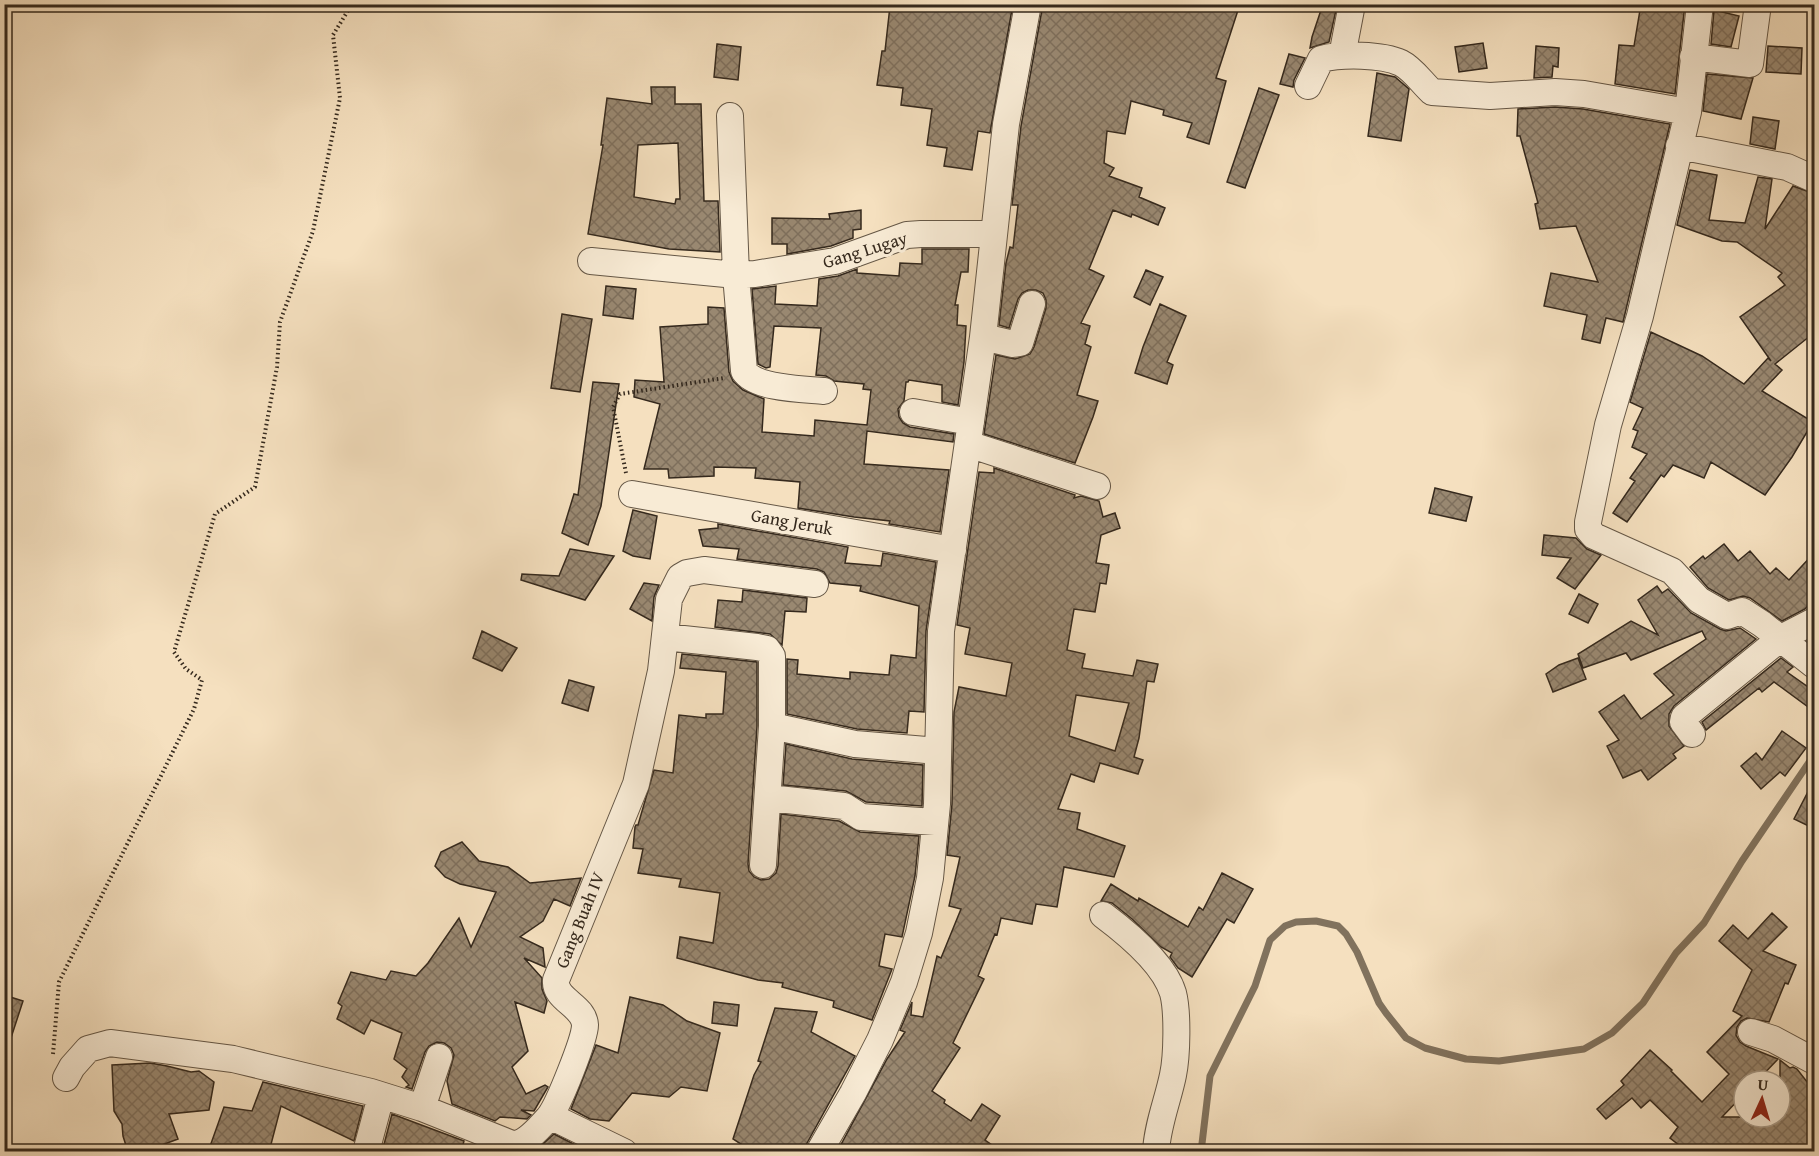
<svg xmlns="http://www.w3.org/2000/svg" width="1819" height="1156" font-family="'Gentium Book Plus',serif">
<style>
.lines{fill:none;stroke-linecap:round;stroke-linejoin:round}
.stream{stroke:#81725d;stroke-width:7}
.building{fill:url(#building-cross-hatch);stroke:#35291d;stroke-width:1.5;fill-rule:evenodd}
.minor-casing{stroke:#655746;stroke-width:28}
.path{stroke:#35291d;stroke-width:4;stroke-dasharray:1.5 3;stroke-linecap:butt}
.minor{stroke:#f8ebd5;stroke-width:26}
.labels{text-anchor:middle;stroke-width:6;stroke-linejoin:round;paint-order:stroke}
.street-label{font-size:18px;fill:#35291d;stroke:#f8ebd5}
</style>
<defs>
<pattern id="building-cross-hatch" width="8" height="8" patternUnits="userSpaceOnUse" patternTransform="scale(1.5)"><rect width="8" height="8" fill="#998871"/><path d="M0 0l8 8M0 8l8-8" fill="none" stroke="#7e6f5c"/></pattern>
</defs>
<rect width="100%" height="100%" fill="#f5e0bf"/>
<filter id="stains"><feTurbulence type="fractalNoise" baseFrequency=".00333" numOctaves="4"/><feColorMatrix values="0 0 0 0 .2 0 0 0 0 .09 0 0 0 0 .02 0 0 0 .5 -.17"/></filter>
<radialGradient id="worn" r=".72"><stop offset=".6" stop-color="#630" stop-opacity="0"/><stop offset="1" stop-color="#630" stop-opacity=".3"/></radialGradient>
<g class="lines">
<path class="stream" d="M1201,1152L1210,1076L1255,986L1270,940L1285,926L1296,922L1316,921L1338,926L1346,934L1357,952L1379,1003L1386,1013L1406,1038L1425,1048L1466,1059L1499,1061L1584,1049L1612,1033L1643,1003L1676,953L1704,923L1742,861L1814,755"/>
</g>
<path class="building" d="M941,4H1013L990,133L978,131L972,170L944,166L947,148L927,145L932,109L901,105L903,88L877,85L882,51H885L890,6L940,11Z
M1043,4H1240L1216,78L1226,81L1209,144L1187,137L1192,123L1163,115L1164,110L1131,101L1125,134L1107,131L1104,163L1114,168L1109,176L1142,188L1139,197L1165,208L1158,225L1132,214L1131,217L1113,210L1089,269L1104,276L1081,323L1090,326L1085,344L1091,347L1077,395L1098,401L1093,417L1075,463L984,434L996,355L1015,359L1030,354L1034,347L1046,308V300L1043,293L1036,290H1028L1022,293L1018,299L1009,328L999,325L1006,263L1010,247L1013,248L1018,205H1012L1021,126Z
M1323,4H1334V9L1336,10L1329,42L1310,48L1312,37Z
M1641,4H1685L1675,94L1615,84L1619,45L1634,46Z
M1714,10L1739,16L1731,47L1711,44Z
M1483,43L1487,68L1459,72L1455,47Z
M717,44L741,47L738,80L714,77Z
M1536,46L1559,48L1558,67L1553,66L1552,77L1534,78Z
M1768,46L1802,48L1801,74L1766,72Z
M1289,54L1305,58L1294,80L1293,87L1280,84Z
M1377,73L1395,77L1409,89L1401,141L1368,136Z
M1707,74L1753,78L1741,119L1703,111Z
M651,87H675V104H701L704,201H718L720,252L669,249L588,234L603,145H601L607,98L652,104ZM678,143L680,199H676L675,204L634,197L638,145Z
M1259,88L1279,95L1245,188L1227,182Z
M1555,107L1583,109L1670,124L1623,322L1606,318L1600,343L1582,339L1587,315L1544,306L1551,273L1598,282L1576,226L1540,229L1535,204L1538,203L1520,136H1517L1518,109Z
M1753,117L1779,121L1775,149L1750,144Z
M1690,170L1717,175L1709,220L1745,223L1758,177L1772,179L1765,229L1793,186L1815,194V332L1775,364L1782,370L1762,391L1813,422L1792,457L1765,495L1711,462L1704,478L1673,465L1664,477L1661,475L1627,522L1613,513L1635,481L1630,478L1647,454L1632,447L1638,431L1633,429L1643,408L1630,402L1651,332L1702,356L1744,384L1768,358L1771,361L1740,317L1785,285L1778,277L1782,273L1737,242L1722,241L1677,225Z
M861,210V229L853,230V238L831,246L787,254V244H772V218L830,219L829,214Z
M922,249H969L968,272H961L955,305H958L957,325L966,326L964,362L958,405L942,402V385L909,380L908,382H906L904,401L898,409L899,417L903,423L910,427L954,434L953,442L867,431L864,464L949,470L940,532L889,524L890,521L854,517L798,508L800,482L755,478L756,468L714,467V476L669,478L668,469H644L660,404L634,397L635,380L664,382L660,327L708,324V307L724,308L729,372L733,381L743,390L764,399L762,432L814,436L815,420L867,425L871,390L863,389L864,384L834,381L826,376L816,375L821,328L774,326L770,367L766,368L758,364L752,289L776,286L775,304L817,306L819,279L838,276L857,269V273L899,276L900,263L922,264Z
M1146,270L1163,277L1150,305L1134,297Z
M606,286L636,289L633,319L603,315Z
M1160,304L1186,316L1167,362L1173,365L1167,384L1135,373L1143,347Z
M562,314L592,319L580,392L551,388Z
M593,382L619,384L601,506L588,545L562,533L574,494L578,495Z
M994,468L1075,495L1074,498L1081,496L1099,501L1103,517L1115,513L1120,528L1101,535L1096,563L1109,565L1106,584L1100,583L1095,612L1074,609L1067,650L1085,654L1082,668L1133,676L1137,660L1158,664L1154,682L1147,681L1139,738L1134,757L1143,760L1138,774L1100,763L1094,782L1071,774L1058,809L1080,813L1077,829L1125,846L1114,877L1064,867L1057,907L1036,904L1032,924L1001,918L997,935L995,934L978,976L984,979L953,1043L960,1048L932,1091L945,1100L944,1103L971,1121L982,1104L1000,1116L985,1140L1002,1152H837L887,1059L905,1032L900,1030L912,1002L911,1015L923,1017L937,956L941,958L961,909L949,906L960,857L947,855L952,804L954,712L959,687L1006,696L1012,663L965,654L970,628L957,625L979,472L994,473ZM1076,695L1129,703L1115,751L1069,736Z
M1435,488L1472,497L1466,521L1429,513Z
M633,510L657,516L650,559L633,556L623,551Z
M718,524L848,547L845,563L881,566L883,553L936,562L926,631L924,712L909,711L907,733L857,729L787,714V659L798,660L797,674L850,679V672L889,675L891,655L916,658L919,606L860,591L861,586L830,583L824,572L817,569L737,559L739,549L703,546L699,530L718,528Z
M1544,535L1576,538L1587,549L1601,555L1575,589L1557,578L1571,558L1542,555Z
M1724,544L1738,561L1750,551L1770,574L1776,568L1789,580L1815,552V598L1805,609L1782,621L1750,598L1743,596L1729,600L1708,588L1690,567L1703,556L1705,559Z
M570,549L614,556L585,600L521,580L522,574L559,576Z
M644,583L659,585L654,597L652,621L630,609Z
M1657,586L1662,593L1668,589L1691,613L1720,629L1726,631L1740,628L1756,639L1674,706L1669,714V726L1684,746L1673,754L1676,758L1648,780L1641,770L1623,778L1607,746L1619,740L1599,712L1624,695L1641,719L1674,695L1654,674L1706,639L1702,631L1631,660L1626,653L1583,668L1578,654L1631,621L1658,635L1638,600Z
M743,590L807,598L806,612L785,611L782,645L770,634L715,627L718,600L742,602Z
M1579,594L1598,604L1588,623L1569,614Z
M482,631L517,648L502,671L473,658Z
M682,654L757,662V726L748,864L749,871L754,877L761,880L769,879L776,873L778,866L781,814L839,821L860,832L919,836L915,876L902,937L885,934L879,966L892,969L872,1020L833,1007L834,1001L782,987L783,983L758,980L677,958L680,937L713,943L720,893L679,887L681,879L638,873L643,849L633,848L635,827L636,825H638L654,770L673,773L679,715L706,718V714H723L726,672L680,668Z
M1578,658L1586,679L1553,692L1546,674L1559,665Z
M1781,658L1793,667L1787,672L1815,692V712L1774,682L1762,692L1759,688L1706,730L1702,722Z
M569,680L594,687L588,711L562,703Z
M1782,731L1806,748L1785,776L1780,772L1761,789L1741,766L1756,753L1762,760Z
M786,744L852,759L923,765L922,806L866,802L846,791L783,785Z
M1815,778V829L1794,819Z
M462,842L479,861L508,867L530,883L581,878L570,906L554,899L543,921L520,937L543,948L545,967L524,958L542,978V989L547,1001L544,1013L515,1002L528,1051L512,1067L526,1094L545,1085L548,1087L534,1111L521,1110L531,1115L527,1119L500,1117L495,1121L452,1104L447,1081L454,1055L451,1048L444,1043L437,1042L429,1046L425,1052L412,1089L406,1087L409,1085L402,1077L407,1069L394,1059L402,1033L371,1020L364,1034L337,1019L342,1006L338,1003L351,972L386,980L391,971L416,976L428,963L459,918L471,947L496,892L460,884L445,877L435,866L441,852Z
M1222,873L1253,889L1234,923L1227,919L1192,977L1178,968L1170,957L1172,953L1161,947L1132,919L1112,903L1101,901L1111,884L1138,901L1139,898L1188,927L1199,907L1203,910Z
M1772,913L1787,927L1763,951L1796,965L1788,984L1785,983L1769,1022L1747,1018L1741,1021L1737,1027L1736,1035L1740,1042L1746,1046L1778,1059L1757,1081H1744V1094L1722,1117H1780V1060L1790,1068L1793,1067L1797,1069L1815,1092V1147L1807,1152H1688L1670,1138L1678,1127L1650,1100L1641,1108L1632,1098L1606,1119L1597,1109L1624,1085L1621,1081L1650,1050L1672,1070L1671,1071L1702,1102L1729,1074L1707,1052L1742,1016L1733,1011L1752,970L1719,941L1733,925L1748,939Z
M4,995L23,1001L8,1047H4Z
M630,997L663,1005L687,1021L720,1033L707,1091L681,1087L669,1097L632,1093L609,1121L590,1119L571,1109L596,1045L618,1053Z
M714,1002L739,1005L737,1026L712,1023Z
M775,1008L817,1012L811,1032L855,1056L806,1145L804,1152H753L733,1139L754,1075L761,1062L758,1061Z
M150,1063L167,1066L191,1072L199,1071L214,1082L209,1110L169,1114L178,1139L143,1152H128L123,1136L122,1124L114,1111L112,1065Z
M263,1082L363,1106L354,1141L281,1106L269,1152H208L224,1107L252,1111Z
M392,1114L464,1141L461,1152H382Z
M554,1134L589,1152H534Z"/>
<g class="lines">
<g class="minor-casing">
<path id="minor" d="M1342,56L1352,4
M1693,57L1750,64L1758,4
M1308,86L1321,59C1341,54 1382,54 1401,63C1413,69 1422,83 1432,92L1490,96L1555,92L1584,94L1688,112L1700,4
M1688,112L1640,316L1608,425L1588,522V529L1594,536L1672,571L1699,600L1727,616L1742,611L1762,624L1814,665
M730,116L736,275L744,371C756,389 804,389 824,391
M1679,146L1787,167L1814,179
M591,261L736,275L755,274L835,261L907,235L921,234H994
M983,337L1013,344L1020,343L1032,304
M913,412L971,422
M968,444L1097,486
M632,494L953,550
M665,637L757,647L767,649L772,656V726L855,744L938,751
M1692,734L1683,722L1684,717L1781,638L1814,621
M768,798L844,806L861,817L935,822
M763,865L772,726
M1103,915C1127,933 1164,963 1173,993C1178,1012 1177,1056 1173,1075C1168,1100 1157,1126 1156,1152
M1751,1032L1773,1039L1814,1061
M66,1078L72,1067L88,1049L110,1043L233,1059L371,1092L422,1108L512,1144C525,1145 541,1126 549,1117C558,1106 585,1039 585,1025C584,1005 554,1000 556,980L636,784L661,671L669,599L680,577L687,573L704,570L815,584
M422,1108L439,1057
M550,1116L624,1152
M366,1152L381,1096
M819,1152L853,1093L880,1040L904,982L919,933L930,878L937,804L941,631L983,337L1006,124L1028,4"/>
</g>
<path class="path" d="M626,473L613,407L620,394L724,378
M53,1054L59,982L194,709L202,680L186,669L174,652L215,514L255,487L277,367L280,322L313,231L340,98L333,35L352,4"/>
<use href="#minor" class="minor"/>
</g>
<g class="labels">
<g class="street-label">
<text transform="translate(865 250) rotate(-17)" y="6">Gang Lugay</text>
<text transform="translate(792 522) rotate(10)" y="6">Gang Jeruk</text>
<text transform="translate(580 920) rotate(-68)" y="6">Gang Buah IV</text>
</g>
</g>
<rect width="1819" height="1156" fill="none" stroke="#f5e0bf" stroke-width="24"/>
<rect x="6" y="6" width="1807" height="1144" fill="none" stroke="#35291d" stroke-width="3"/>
<rect x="12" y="12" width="1795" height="1132" fill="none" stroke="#35291d" stroke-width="1.5"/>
<g transform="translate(1762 1099) rotate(4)"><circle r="28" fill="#f8ebd5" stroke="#aa9d8b" stroke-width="1.5"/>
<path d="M0-4.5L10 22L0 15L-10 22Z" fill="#8f2418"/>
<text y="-9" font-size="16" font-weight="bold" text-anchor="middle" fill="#35291d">U</text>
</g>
<rect width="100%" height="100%" filter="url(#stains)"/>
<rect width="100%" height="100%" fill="url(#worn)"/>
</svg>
